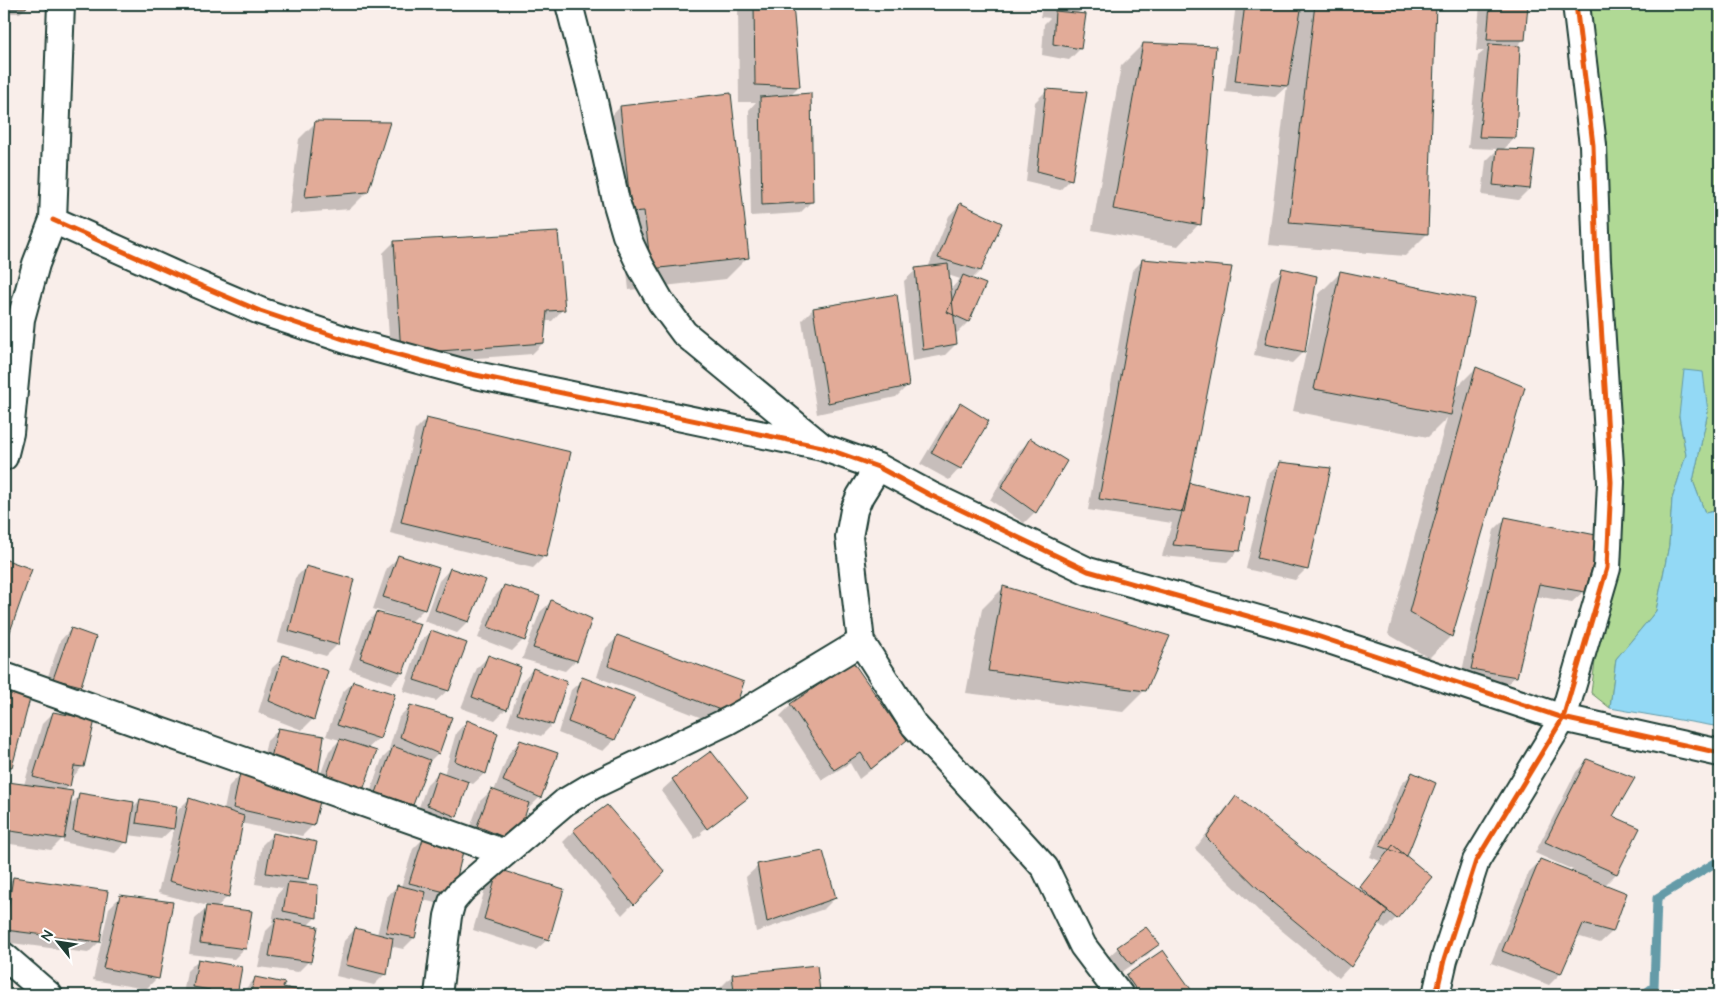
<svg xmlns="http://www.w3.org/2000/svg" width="1724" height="999" font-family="'Architects Daughter',sans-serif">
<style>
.green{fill:#b0d995;stroke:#688b64}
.water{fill:#93d9f5;stroke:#659ba8}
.shadow{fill:#0003;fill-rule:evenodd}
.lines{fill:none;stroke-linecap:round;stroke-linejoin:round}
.stream{stroke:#659ba8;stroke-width:9}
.building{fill:#e2ab98;stroke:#1f3d34}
.minor-casing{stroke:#1f3d34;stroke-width:30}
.minor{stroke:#fff;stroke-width:26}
.cycleway-casing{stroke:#fff;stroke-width:8}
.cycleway{stroke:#e8590c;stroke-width:5}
</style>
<rect width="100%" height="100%" fill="#f9eeea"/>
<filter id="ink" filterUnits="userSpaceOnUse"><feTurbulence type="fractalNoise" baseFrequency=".02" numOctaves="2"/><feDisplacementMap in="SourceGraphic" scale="10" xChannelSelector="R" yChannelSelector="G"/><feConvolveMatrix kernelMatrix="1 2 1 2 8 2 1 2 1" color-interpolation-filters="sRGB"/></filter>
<g filter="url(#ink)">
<path class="green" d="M1576,4H1720V510L1705,513L1693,481L1708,412L1679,416L1686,455L1672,499L1669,545L1656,611L1616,659L1610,708L1591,693L1607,568Z"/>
<path class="water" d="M1684,370L1703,372L1708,412L1693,481L1705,513L1720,510V727L1610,708L1616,659L1656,611L1669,545L1672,499L1686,455L1679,416Z"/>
<path class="shadow" d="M4,4H25V8L20,13H4Z
M738,4H791L799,87L790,96L811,202L800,213L751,216L749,110L756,102H739Z
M1043,4H1084V7L1077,14L1080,49L1069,60L1042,55L1044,24L1050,18L1040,17Z
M1236,4H1435L1427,234L1405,256L1268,245L1287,86L1275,97L1225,92Z
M1480,4H1527L1524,39L1516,47L1515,138L1503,150L1529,189L1518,200L1482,195L1486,161L1498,149L1468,148L1478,56L1484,51H1476Z
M1143,44L1199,224L1178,246L1092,230L1121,66Z
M1046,91L1071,179L1060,190L1026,182L1035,102Z
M620,107L748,257L726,279L629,290L623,232L610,233L599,129Z
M316,122L367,192L350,209L289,214L299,139Z
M960,204L980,271L971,280L968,322L957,333L955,332L956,344L945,355L912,361L904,281L916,270L928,268L949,216ZM948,275L960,279L950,290Z
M394,242L563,309L552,321H545L543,343L532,354L391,364L383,253Z
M1143,260L1188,484L1249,498L1238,551L1227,562L1162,556L1172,523L1088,510L1132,271Z
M1283,270L1303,352L1292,363L1254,355L1271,281Z
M1341,272L1455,389L1476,368L1451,636L1429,658L1388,634L1447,418L1428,437L1293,411L1319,294Z
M813,309L908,385L896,397L817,414L802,320Z
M961,405L960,468L949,480L920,464L949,416Z
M426,419L544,557L533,568L390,533L415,430Z
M1031,440L1035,512L1024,523L990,500L1019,451Z
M1280,463L1306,569L1295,580L1246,569L1268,475Z
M1505,519L1584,591L1572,602L1535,596L1516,676L1504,687L1460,680L1494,530Z
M399,557L438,569L423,610L410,623L420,625L402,673L391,684L349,669L365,625L376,613L408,622V620L373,609L387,568Z
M4,560L31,570L4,646Z
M306,567L352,580L337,645L326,656L278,642L295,578Z
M450,569L484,581L468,622L457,633L424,621L439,581Z
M504,587L523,640L512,651L478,638L493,598Z
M1004,587L1145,690L1123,712L966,693L982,609Z
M552,601L576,660L565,671L522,659L540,612Z
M71,629L80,685L68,697L43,691L60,641Z
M432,631L448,690L436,701L403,691L420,642Z
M618,637L743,683L720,725L597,677L606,648Z
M284,657L313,719L302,730L258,713L272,668Z
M488,657L506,709L495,720L461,708L477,668Z
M533,669L552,725L541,736L507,725L522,681Z
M583,679L614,740L603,751L558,733L571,690Z
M353,682L379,738L320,793L313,825L302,836L241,823L228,896L216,908L158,893L174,827L161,839L128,835L126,842L115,853L63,842V838L51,850L4,843V788L9,783L24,785L42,724L53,713L83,766L72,778L69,786L64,791L69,806L80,795L132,808L140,800L176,817L178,810L189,799L224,810L229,786L241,774L258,779L267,741L279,729L314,793L329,751L340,740L326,736L342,693Z
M4,688L29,695L11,767L4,774Z
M791,705L905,740L894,752L859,779L850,763L822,780L780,716Z
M410,706L438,753L427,764L412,804L401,815L366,804L382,759L391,750L389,749L399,717Z
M467,721L485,773L473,784L468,782L456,816L444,828L416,816L427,784L438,773L444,775L456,733Z
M520,741L540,797L529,808L526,807L515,843L466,838L480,801L492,790L494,791L509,753Z
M710,752L746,798L735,809V806L701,832L702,834L695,839L661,791L673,780Z
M1587,760L1611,817L1638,829L1616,874L1605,885L1612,932L1600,943L1577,936L1560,974L1549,985L1491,963L1529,872L1541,860L1572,872L1573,870L1535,853L1576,772Z
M1412,773L1405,856L1396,918L1385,929L1378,923L1350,966L1339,978L1262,914L1195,849L1225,809L1236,798L1306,853L1357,890L1380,861L1370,857L1401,785Z
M607,806L664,872L622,915L563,842L574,831Z
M273,834L315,843L308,879L302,885L316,917L307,926L309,961L298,972L258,967L266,931L274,923L272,922L277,895L283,888L255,884L262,845Z
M424,838L463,848L440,904L423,900L414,938L403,949L390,946L385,974L374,985L336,976L344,941L355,929L377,935L386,898L397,886L401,887L413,849Z
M758,866L835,898L824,909L756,932L746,877Z
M499,870L548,939L536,950L473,930L487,882Z
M13,878L100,941L88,953L4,942V888Z
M120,897L157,978L146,989L93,980L109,908Z
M207,908L245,948L234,959L189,954L195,919Z
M1145,928L1158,944L1147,955L1119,974L1106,959L1118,948Z
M1162,952L1194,995H1121L1115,987L1126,976Z
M198,960L240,968L236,995H183L187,971Z
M733,975L819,991L815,995H713Z
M256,978L281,988L300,992V995H243L244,990Z"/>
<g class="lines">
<path class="stream" d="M1643,995L1654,987L1657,898L1720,860"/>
</g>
<path class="building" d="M4,4H27L26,8H4Z
M754,4H793L800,87L755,85Z
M1051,4H1085V8L1051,6Z
M1245,4H1302L1288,86L1235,81Z
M1315,4H1436L1428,234L1289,223Z
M1490,4H1528L1525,40H1487Z
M1055,11L1086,14L1081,49L1053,44Z
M1143,43L1216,46L1201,225L1113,209Z
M1489,44L1520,46L1516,138L1479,137Z
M1046,89L1087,92L1072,180L1037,171Z
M731,93L749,258L651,269L644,211L631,212L620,106Z
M811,93L813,202L762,205L760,97Z
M315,121L390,122L368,192L305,197Z
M1497,149L1535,150L1530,189L1493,185Z
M960,203L1002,223L981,271L938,258Z
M558,232L565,310L547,311L544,343L401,354L394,241Z
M1142,259L1232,267L1184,512L1099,499Z
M948,264L957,344L923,350L915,268Z
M1282,268L1317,276L1305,352L1265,344Z
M1340,271L1475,299L1451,415L1314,389Z
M963,275L986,284L969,322L947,312Z
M897,294L909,386L828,403L813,308Z
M1476,367L1525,387L1452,637L1409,612Z
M960,403L989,421L961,469L931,453Z
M426,418L571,452L546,557L401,522Z
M1030,438L1067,461L1036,513L1001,488Z
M1279,462L1331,468L1308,570L1257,558Z
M1190,483L1250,497L1240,551L1173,545Z
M1505,517L1601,536L1585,592L1539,584L1517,677L1471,669Z
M398,555L439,568L425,610L383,597Z
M4,559L32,569L5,646H4Z
M306,566L354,579L338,645L289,631Z
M450,568L486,580L469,622L435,610Z
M504,585L540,596L525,641L488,627Z
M1003,586L1170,636L1146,691L988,671Z
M551,600L592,619L577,661L533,648Z
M376,612L421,624L403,673L360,658Z
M71,628L96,637L81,686L53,679Z
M431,630L467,643L449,691L414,680Z
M617,635L744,682L733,715L608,666Z
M283,655L328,671L314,720L269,701Z
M488,655L521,667L507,710L472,697Z
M853,662L907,740L871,769L861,753L834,770L790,704Z
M533,668L567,682L553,725L517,714Z
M582,677L635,697L615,740L568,722Z
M353,681L395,694L380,739L337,725Z
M4,686L31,695L12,767L4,766Z
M410,705L452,717L439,754L400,737Z
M53,712L95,720L84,767L74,766L70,787L33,777Z
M467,720L498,733L486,774L455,761Z
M278,728L324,736L317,782L267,775Z
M340,739L377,751L362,793L325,780Z
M520,740L558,753L541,798L503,781Z
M393,746L430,760L413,805L376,793Z
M711,751L748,798L707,829L672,779Z
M1587,759L1635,778L1613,816L1640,828L1617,874L1545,842Z
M438,771L469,782L457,817L427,805Z
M1412,772L1436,783L1407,856L1380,846Z
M240,773L322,793L314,826L233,808Z
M8,782L73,791L64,839L4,830V808Z
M491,789L529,803L516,844L511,840L477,826Z
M79,793L134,802L128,843L73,831Z
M1236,796L1306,852L1388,910L1351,967L1273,903L1206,837Z
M189,798L244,816L229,897L169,881Z
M140,799L177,806L174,829L136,823Z
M607,805L665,872L634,905L573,830Z
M273,833L317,842L309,879L266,873Z
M424,836L464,847L453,894L409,883Z
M1393,845L1432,877L1397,919L1360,887Z
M823,851L836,898L767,922L757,864Z
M1540,859L1627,893L1613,932L1583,924L1561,974L1502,951Z
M498,869L564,889L549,940L484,919Z
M13,877L108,891L100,942L5,930Z
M288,882L318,885L317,918L283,911Z
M397,885L426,892L415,938L386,932Z
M120,895L173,902L159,979L103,968Z
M206,906L252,911L246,949L200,943Z
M276,918L318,927L311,962L269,956Z
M1146,927L1160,944L1131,964L1117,947Z
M355,928L393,938L387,975L346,965Z
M1163,950L1195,995H1140L1126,975Z
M198,959L242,967L237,995H210V990L193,987Z
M817,965L820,992L817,995H706L734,992L732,974Z
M255,977L285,983L283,987L302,991L301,995H250Z"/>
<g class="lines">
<g class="minor-casing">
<path id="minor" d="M569,4L593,97L616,201L626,235L641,267L661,302L684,333L820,445
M53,220L178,276L260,311L352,342L466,373L822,447L878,467L930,495L1088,571L1308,633L1563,718L1720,753
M4,457L10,433L21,319L36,264L53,220L61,4
M861,642L914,725L1045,868L1083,946L1120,995
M4,676L505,853
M4,956L49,995
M438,995L448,916L452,902L462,890L505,853L565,802L592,786L728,721L755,706L861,642L849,537L854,510L860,496L878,467
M1436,995L1444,960L1476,861L1563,718L1607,568L1611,482L1597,261L1593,145L1576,4"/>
</g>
<use href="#minor" class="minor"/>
<g class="cycleway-casing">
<path id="cycleway" d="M53,220L178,276L260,311L352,342L466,373L822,447L878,467L930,495L1088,571L1308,633L1563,718L1720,753
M1436,995L1444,960L1476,861L1563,718L1607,568L1611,482L1597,261L1593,145L1576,4"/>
</g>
<use href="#cycleway" class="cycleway"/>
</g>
</g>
<rect width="1724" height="999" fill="none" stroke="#fff" stroke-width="20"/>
<rect x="10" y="10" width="1704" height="979" fill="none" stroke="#1f3d34" stroke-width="2" filter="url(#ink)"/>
<g transform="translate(58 942) rotate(300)" stroke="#ffffff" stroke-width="4" paint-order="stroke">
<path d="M0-4L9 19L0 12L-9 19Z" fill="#1f3d34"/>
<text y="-8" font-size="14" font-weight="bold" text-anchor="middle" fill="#1f3d34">N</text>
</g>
</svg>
